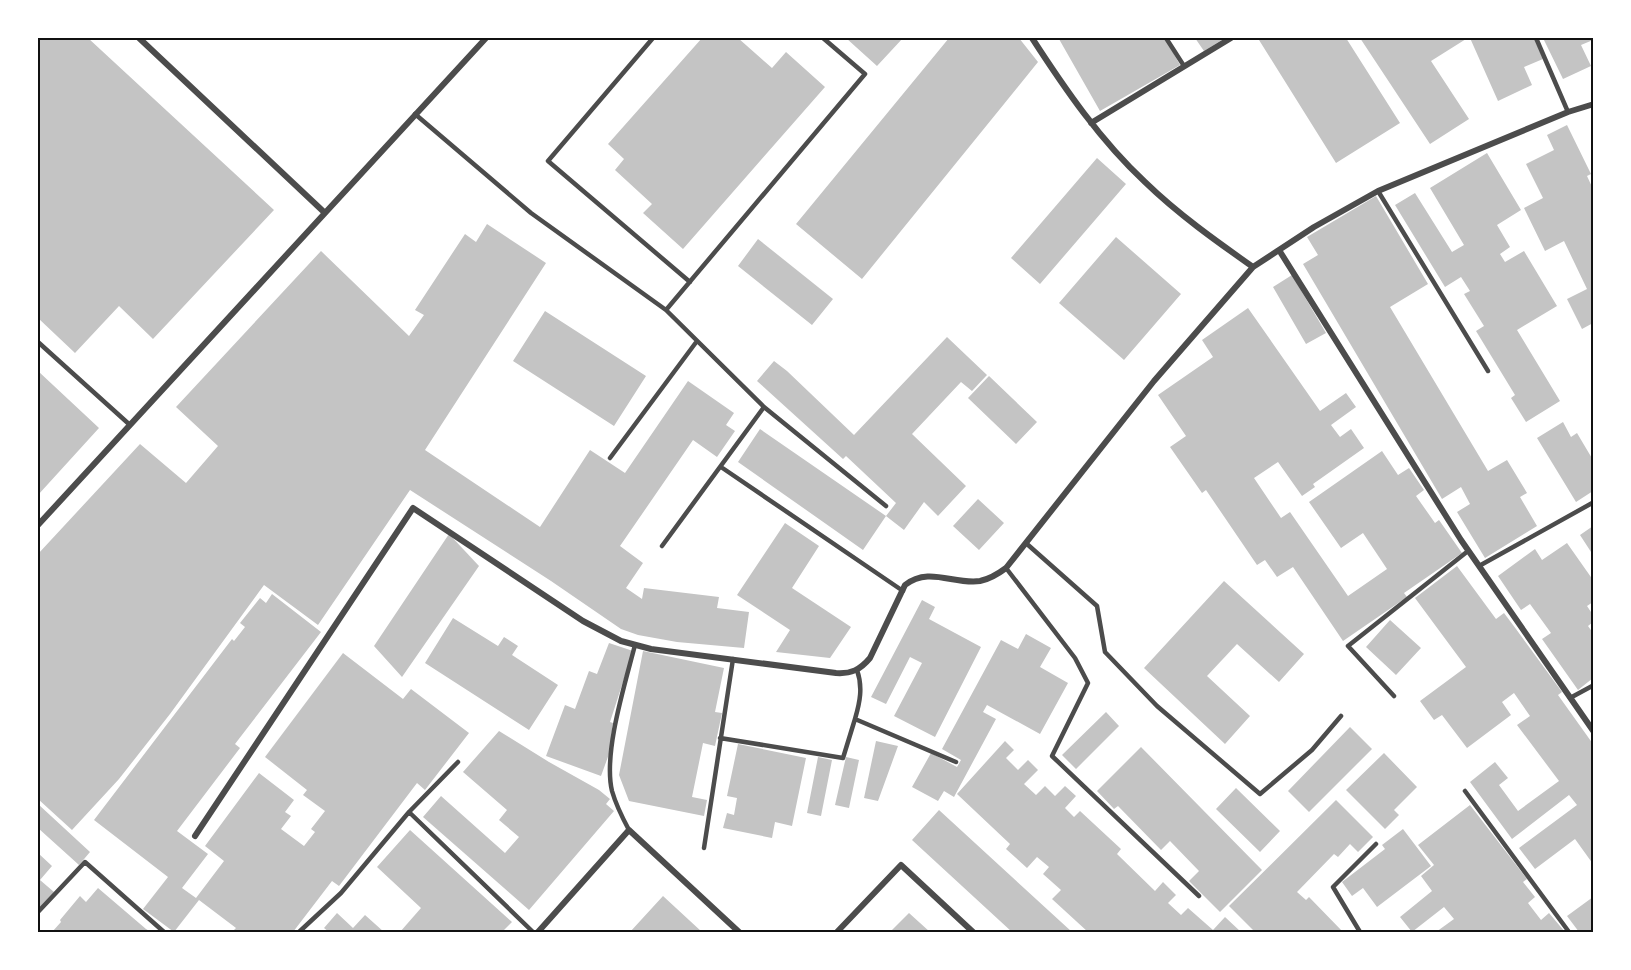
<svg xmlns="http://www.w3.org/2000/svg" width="1631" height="970" font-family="'DM Sans',sans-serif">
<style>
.building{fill:#c4c4c4}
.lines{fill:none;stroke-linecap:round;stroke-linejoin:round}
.service{stroke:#4c4c4c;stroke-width:4.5}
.minor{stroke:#4c4c4c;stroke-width:6}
.neatline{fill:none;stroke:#111;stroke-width:2}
</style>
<rect width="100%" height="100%" fill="#fff"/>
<path class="building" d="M38,38H88L274,210L153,339L119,306L75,353L38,318Z
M702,38H738L772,68L786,52L825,87L683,249L643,213L652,204L615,170L624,159L608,144Z
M846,38H903L877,66Z
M949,38H1019L1038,62L862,279L796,224Z
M1062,38H1165L1180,65L1100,111L1059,39Z
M1195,38H1225L1204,51Z
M1263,38H1346L1400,123L1336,163L1259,40Z
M1360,38H1464L1466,39L1431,61L1469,119L1430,144Z
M1470,38H1534L1543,59L1524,67L1532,85L1498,101Z
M1543,38H1593V40L1581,45L1591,66L1563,79Z
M1567,125L1591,174L1587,176L1593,189V323L1582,329L1567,299L1587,289L1564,241L1545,251L1524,208L1543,198L1526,164L1554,150L1547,135Z
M1487,153L1521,210L1497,225L1510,247L1500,254L1505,262L1524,251L1557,306L1517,330L1560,401L1526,422L1511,398L1515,395L1476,331L1484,326L1464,294L1470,291L1461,277L1445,287L1395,205L1415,193L1452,252L1464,245L1430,188Z
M1097,158L1126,184L1040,284L1011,258Z
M1376,196L1428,284L1390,307L1488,471L1507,460L1527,493L1520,497L1537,526L1485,558L1457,512L1470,504L1461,487L1442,499L1303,264L1318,255L1307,237Z
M487,224L546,263L425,450L540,527L590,450L625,473L688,381L734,413L726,425L735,431L717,457L693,440L620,546L643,563L626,588L642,599L644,588L719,597L717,608L749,612L744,648L677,642L638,635L621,629L551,581L410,490L318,625L264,585L170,714L119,779L72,830L38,799V554L140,444L186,483L218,446L176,407L321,251L409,336L424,315L415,310L465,234L476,242Z
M1116,237L1181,294L1124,360L1059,303Z
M758,239L833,299L812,325L738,266Z
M1292,275L1326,333L1306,344L1273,287Z
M1248,308L1320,411L1346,393L1356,407L1331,425L1340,437L1351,429L1364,448L1313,484L1315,487L1302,496L1278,462L1254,478L1281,518L1290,512L1348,596L1387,569L1363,533L1341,548L1309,502L1382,451L1398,475L1409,468L1424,490L1416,496L1435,523L1439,520L1462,553L1404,593L1407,597L1343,641L1293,567L1277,577L1265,560L1257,565L1206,490L1202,493L1170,447L1186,436L1158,395L1213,357L1202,340Z
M545,311L646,376L614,426L513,361Z
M947,337L987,375L972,391L961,382L912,434L966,486L938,516L924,502L904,530L886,516L896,503L846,456L843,459L757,381L774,361L787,371L854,435Z
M38,371L99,428L38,495Z
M989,376L1037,422L1016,444L968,398Z
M1563,422L1571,437L1577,433L1593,460V491L1576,502L1537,438Z
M760,429L886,516L863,550L738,462Z
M978,499L1004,523L979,550L953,526Z
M785,523L819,546L792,588L851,627L830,658L776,652L790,630L737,595Z
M1593,526V555L1580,535Z
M449,534L479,566L402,677L374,646Z
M1567,543L1593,580V602L1587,606L1593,615V622L1588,626L1593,633V678L1578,690L1542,639L1551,633L1530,604L1521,610L1498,576L1535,549L1542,560Z
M1457,566L1496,619L1504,613L1516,629L1562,692L1558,695L1593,744V864L1575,839L1535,869L1519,848L1577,805L1569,795L1512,839L1470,782L1495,762L1508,778L1499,785L1518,811L1559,781L1517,725L1530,716L1514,693L1502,702L1511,715L1467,748L1442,715L1434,720L1420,701L1466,667L1415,598Z
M1224,581L1304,654L1279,682L1237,644L1207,676L1250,716L1225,744L1144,668Z
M272,594L321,632L235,744L240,748L177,831L208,854L182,888L196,898L224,861L205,846L259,773L294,800L285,812L291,816L281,829L304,846L315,832L311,829L325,811L303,795L307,790L265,757L343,653L403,699L411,689L469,733L425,790L417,783L339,886L332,881L293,932H232L236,928L199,900L174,932L143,909L168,877L94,820L232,639L234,641L245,627L240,623L260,598L266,603Z
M922,600L935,607L929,619L981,647L935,737L894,716L922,663L910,657L886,704L871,697Z
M453,618L498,646L504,637L518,646L512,655L558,685L529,730L425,663Z
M1390,620L1421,648L1396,675L1366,647Z
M1026,634L1051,648L1040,667L1068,683L1040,734L987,705L983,712L996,719L954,797L944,791L938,801L912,787L931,753L957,767L961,760L942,749L1001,640L1018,649Z
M609,643L633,651L610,722L613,723L609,754L601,776L546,756L565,705L575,709L589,671L597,674Z
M643,651L724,668L715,712L722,713L715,746L703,743L692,797L707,800L704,816L629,801L619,775Z
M1106,712L1119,726L1076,769L1062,755Z
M1350,727L1372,749L1309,812L1288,791Z
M499,731L549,762L599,790L610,799L606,804L614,811L529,910L423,817L441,796L505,853L519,837L499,820L507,810L463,772Z
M876,741L898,746L878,801L864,798Z
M1005,741L1014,750L1006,758L1018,770L1028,760L1038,770L1024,784L1036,795L1045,786L1055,796L1065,786L1076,796L1065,808L1074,817L1080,811L1121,849L1117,854L1155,891L1163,882L1176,895L1168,903L1181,915L1188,908L1213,930L1225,917L1241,932H1088L1052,899L1061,890L1043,874L1049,867L1037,857L1027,868L1006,849L1010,844L957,794Z
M738,744L806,758L792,826L775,822L772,838L723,828L727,813L734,815L737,798L727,796Z
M1141,747L1262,870L1220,912L1189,881L1199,871L1170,841L1161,850L1118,806L1114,809L1097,791Z
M1384,753L1417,787L1394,810L1399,815L1385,829L1346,790Z
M818,757L832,760L821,816L807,813Z
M846,757L859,760L849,808L835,805Z
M1236,788L1280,831L1260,852L1216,809Z
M1336,800L1373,837L1358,852L1350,844L1338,857L1334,854L1297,892L1306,900L1309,897L1343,932H1255L1229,906Z
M38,804L90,852L79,865L38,828Z
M1470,805L1527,879L1523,882L1535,897L1528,903L1541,920L1549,913L1565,932H1436L1454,919L1444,907L1412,932L1400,917L1432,891L1421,876L1434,865L1418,845Z
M939,810L1072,932H1012L912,840Z
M1403,829L1431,866L1377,907L1363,888L1352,896L1342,882L1385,849L1382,845Z
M410,830L512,922L502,932H400L421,908L377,867Z
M38,853L52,866L40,880L54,892L38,911Z
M98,888L146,929L151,932H52L61,922L60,920L80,896L86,902Z
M663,896L702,932H630Z
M1593,897V932H1579L1567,916Z
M337,913L353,928L365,915L384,932H329L324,928Z
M909,913L930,932H890Z"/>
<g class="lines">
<path class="service" d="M653,38L548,161L690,282
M1166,38L1184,66
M1536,38L1568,112
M415,114L531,213L666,310L764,407L886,506
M1378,191L1488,371
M666,310L865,74L823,38
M38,342L130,425
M610,458L697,341
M721,467L903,591
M1027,544L1097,606L1105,652L1157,706L1260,794L1312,750L1341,716
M662,546L764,407
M1479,566L1594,502
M1006,568L1075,658L1088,683L1052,756L1199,896
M857,670C863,687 860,702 855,719L956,762
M1394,696L1348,646L1468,551
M1570,698L1594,685
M720,738L843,758L855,719
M458,762L409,812L533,932
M1465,791L1569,932
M629,830C622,817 616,805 612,791C603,753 625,684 635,645
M704,848L733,659
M38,912L85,862L164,932
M299,932L341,893L409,812
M1360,932L1333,887L1376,844"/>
<path class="minor" d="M139,38L325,213
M1032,38C1065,89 1100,140 1145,182C1178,214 1216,241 1253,267L1314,227L1378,191L1568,112L1594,104
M1091,123L1231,38
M1279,250L1461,540L1594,732
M38,525L486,38
M195,836L413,508L583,621L621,641L651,649L836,673C851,674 860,670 870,658L905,585C929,566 954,585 980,581C990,579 998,574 1006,568L1154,381L1253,267
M538,932L629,830L739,932
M837,932L901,865L973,932"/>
</g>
<rect width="1631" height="970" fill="none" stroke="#ffffff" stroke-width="78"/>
<rect x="39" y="39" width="1553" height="892" class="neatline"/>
</svg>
